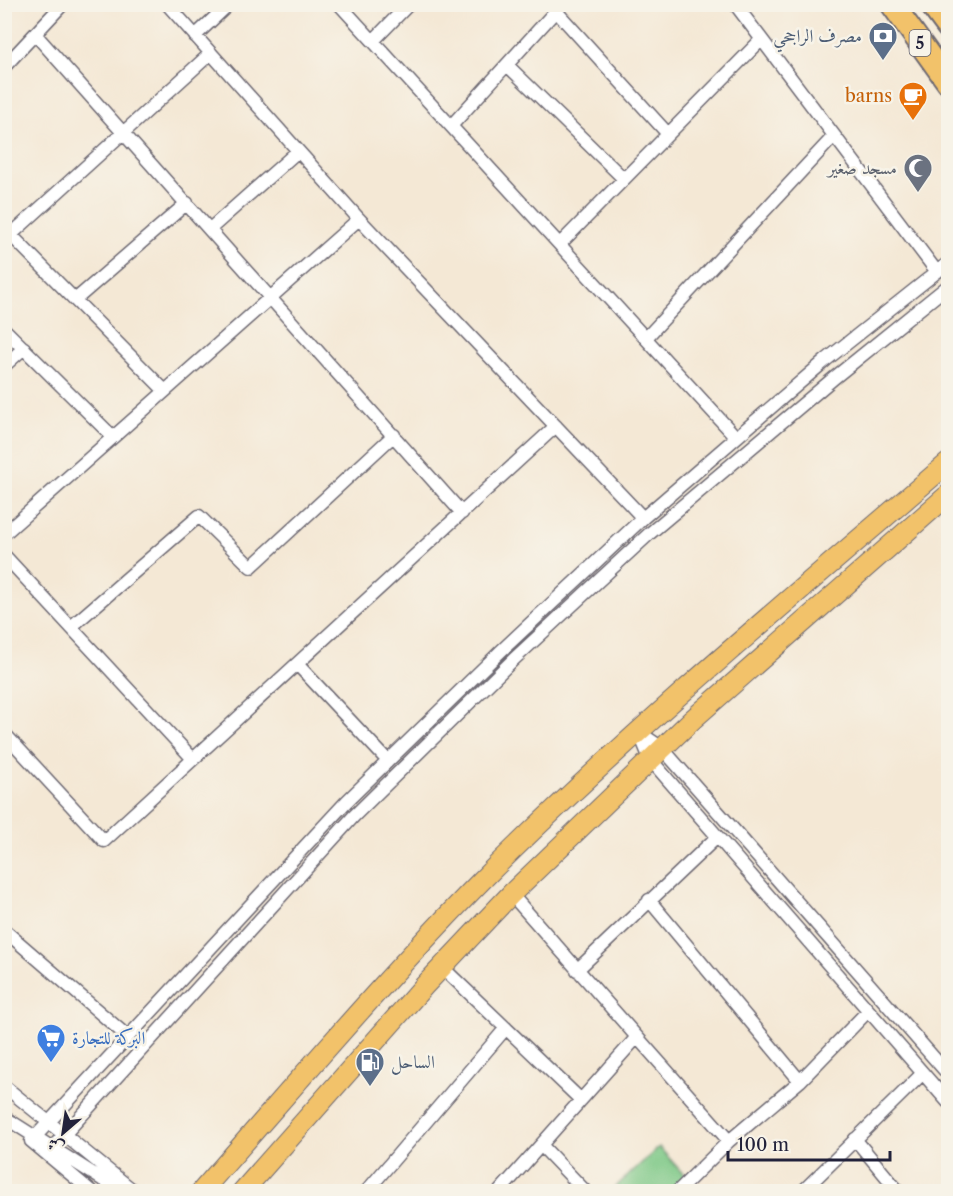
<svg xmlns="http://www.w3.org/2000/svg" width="953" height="1196" font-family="'Libre Caslon Text',Amiri,serif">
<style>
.green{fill:#7cc785;stroke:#4f7460;stroke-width:1.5}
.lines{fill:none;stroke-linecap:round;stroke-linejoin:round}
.street-casing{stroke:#6c6771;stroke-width:15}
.primary-casing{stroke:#6c6771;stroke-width:22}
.highway-casing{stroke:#6c6771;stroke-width:26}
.street{stroke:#fff;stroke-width:12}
.primary{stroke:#f2c26a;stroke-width:20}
.highway{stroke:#f2c26a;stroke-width:22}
.labels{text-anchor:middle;stroke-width:5;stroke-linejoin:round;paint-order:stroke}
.shield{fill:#f7f3e8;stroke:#62616f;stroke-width:1.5}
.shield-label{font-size:16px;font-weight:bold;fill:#22223b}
.service-label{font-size:18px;fill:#4e5e75;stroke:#f7f3e8;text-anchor:end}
.food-label{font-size:18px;fill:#c56008;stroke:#f7f3e8;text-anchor:end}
.worship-label{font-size:18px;fill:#5b616d;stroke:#f7f3e8;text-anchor:end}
.shop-label{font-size:18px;fill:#366cbe;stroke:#f7f3e8;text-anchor:start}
</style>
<rect width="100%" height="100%" fill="#f7f3e8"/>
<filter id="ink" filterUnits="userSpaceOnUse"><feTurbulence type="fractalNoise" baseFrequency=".0167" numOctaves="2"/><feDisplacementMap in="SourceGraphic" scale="12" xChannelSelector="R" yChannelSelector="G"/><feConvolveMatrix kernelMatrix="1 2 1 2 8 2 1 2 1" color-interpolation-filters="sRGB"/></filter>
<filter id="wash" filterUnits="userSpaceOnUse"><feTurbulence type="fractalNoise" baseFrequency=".008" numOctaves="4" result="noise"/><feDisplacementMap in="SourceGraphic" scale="24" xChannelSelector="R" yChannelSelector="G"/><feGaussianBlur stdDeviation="1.35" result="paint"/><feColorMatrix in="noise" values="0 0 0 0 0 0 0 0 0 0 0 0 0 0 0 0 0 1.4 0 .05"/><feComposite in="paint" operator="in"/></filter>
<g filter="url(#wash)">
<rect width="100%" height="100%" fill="#f4e8d5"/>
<path class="green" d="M659,1147L686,1177L671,1191L610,1192Z"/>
</g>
<g filter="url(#ink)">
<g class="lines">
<g class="street-casing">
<path id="street" d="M167,4L359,219L643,518
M339,4L736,437
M735,4L937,272
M556,11L668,134
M35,34L462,513
M195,36L229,4
M373,41L409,4
M507,65L624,179
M4,67L63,4
M451,126L562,4
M210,229L298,151
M11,235L165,391
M4,241L211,53
M560,244L761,40
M75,300L187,203
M4,329L113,437
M646,338L834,136
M4,366L24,348
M4,534L359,219
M4,555L193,759
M71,627L199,516L251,567L394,435
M297,664L388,761
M639,732L650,759L948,1102
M4,733L104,841L556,426
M640,733L662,748L948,1074
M649,900L800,1081
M4,930L128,1037
M442,967L581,1100
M577,970L717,837
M637,1037L729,1141
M4,1086L135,1192
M4,1117L122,1192
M36,1136L347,801L501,651L643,518L826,360L948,263
M855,1139L899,1192
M31,1141L92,1192
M541,1145L586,1192
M53,1147L354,816L513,660L649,534L834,378L948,286
M366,1192L506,1028
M499,1192L637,1037L511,894
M677,1192L729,1141L800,1081L868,1011
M802,1192L923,1073"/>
</g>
<g class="primary-casing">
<path id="primary" d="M201,1192C296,1084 389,974 490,872C635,728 793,596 948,463
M242,1192L424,986L511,894L693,719L948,495"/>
</g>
<g class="highway-casing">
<path id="highway" d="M892,4L948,82
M931,4L948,27"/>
</g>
<use href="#street" class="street"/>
<use href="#primary" class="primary"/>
<use href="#highway" class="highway"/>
</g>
</g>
<defs>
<g id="bank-pin" transform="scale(1.5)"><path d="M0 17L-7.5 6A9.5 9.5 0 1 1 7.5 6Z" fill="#5c6f8a" stroke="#f7f3e8"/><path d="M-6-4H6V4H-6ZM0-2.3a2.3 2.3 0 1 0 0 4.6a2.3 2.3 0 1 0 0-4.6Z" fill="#fff"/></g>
<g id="cafe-pin" transform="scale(1.5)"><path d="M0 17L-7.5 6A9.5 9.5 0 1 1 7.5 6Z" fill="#e8710a" stroke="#f7f3e8"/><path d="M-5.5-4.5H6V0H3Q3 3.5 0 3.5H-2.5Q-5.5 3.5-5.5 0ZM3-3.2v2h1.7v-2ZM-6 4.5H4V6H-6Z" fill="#fff"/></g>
<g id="mosque-pin" transform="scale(1.5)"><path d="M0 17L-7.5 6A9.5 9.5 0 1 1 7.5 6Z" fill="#6b7280" stroke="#f7f3e8"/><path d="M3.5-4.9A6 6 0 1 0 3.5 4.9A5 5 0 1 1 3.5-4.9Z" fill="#fff"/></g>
<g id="supermarket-pin" transform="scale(1.5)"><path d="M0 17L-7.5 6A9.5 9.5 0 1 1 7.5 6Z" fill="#3f7fe0" stroke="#f7f3e8"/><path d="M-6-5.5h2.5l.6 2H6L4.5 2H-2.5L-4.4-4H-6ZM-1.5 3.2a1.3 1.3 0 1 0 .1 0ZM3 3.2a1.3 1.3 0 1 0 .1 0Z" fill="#fff"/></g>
<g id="fuel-pin" transform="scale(1.5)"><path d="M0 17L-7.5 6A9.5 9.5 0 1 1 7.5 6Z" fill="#5c6f8a" stroke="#f7f3e8"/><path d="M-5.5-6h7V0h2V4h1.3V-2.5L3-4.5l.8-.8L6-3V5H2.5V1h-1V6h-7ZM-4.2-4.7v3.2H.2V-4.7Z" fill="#fff"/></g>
</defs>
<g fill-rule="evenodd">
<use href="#bank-pin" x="883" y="36"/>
<use href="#cafe-pin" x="913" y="96"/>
<use href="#mosque-pin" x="918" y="168"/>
<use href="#supermarket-pin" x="51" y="1038"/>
<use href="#fuel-pin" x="370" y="1062"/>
</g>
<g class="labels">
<rect class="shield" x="909.5" y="30" width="21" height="26" rx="4.5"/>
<g class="shield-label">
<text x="920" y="49">5</text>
</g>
<g class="service-label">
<text x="862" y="42">مصرف الراجحي</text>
<text x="391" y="1068" text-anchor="start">الساحل</text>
</g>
<g class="food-label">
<text x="892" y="102">barns</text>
</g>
<g class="worship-label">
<text x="897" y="174">مسجد صغير</text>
</g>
<g class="shop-label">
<text x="72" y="1044">البركة للتجارة</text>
</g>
</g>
<rect width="953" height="1196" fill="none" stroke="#f7f3e8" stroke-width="24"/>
<g transform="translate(63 1133) rotate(209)" stroke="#f7f3e8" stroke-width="4.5" paint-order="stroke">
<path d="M0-4.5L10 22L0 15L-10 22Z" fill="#22223b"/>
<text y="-9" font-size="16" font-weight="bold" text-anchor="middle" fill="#22223b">ش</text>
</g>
<path d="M728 1151v9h162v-9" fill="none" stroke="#22223b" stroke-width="3"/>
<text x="737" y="1151" font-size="18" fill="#22223b" stroke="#f7f3e8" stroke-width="4.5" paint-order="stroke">100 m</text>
</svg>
